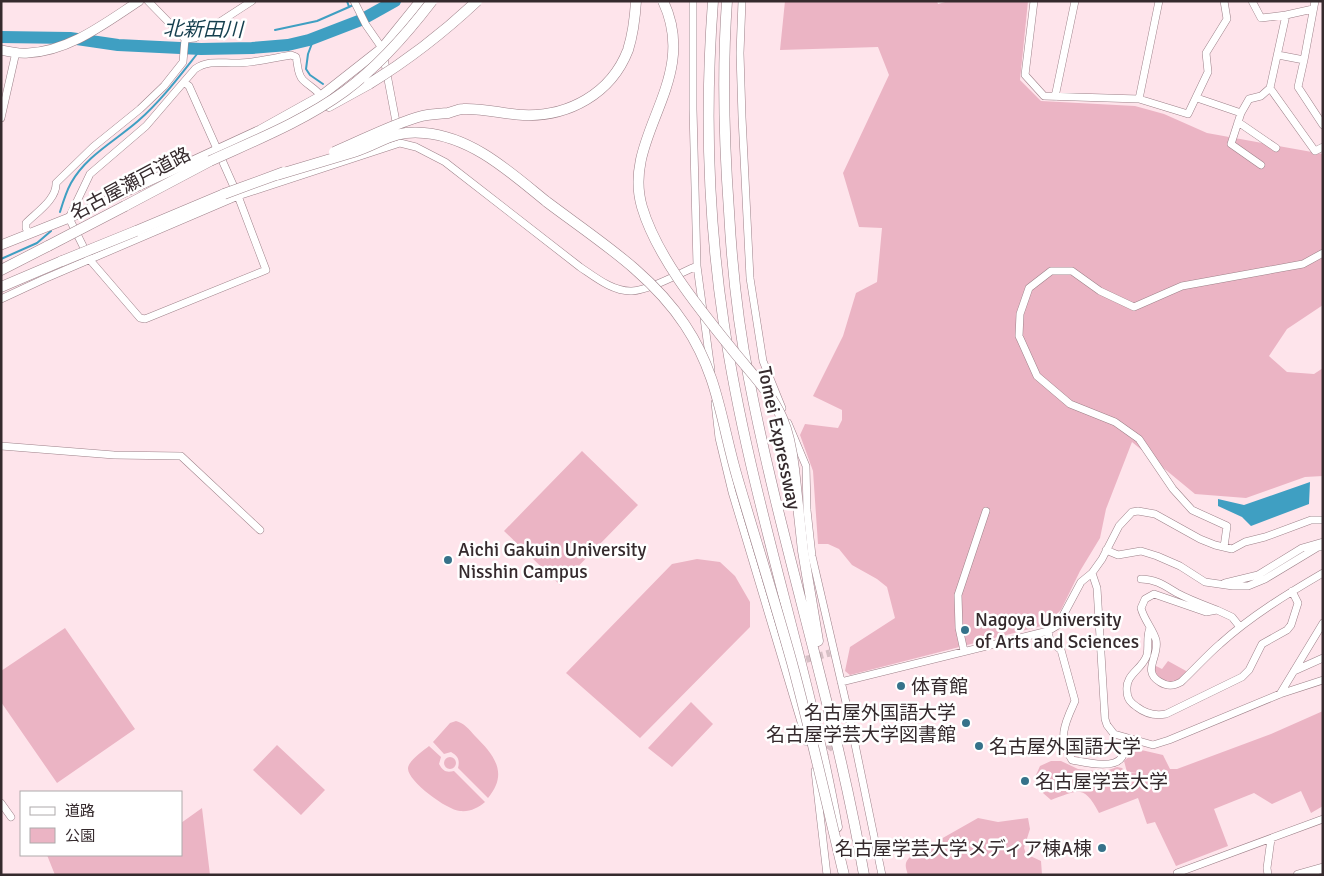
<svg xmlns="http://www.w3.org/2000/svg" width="1324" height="876" font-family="Signika,'Noto Sans JP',sans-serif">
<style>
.green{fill:#ebb4c4}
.water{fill:#3f9fc2}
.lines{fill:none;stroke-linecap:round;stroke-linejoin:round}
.stream{stroke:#3f9fc2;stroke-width:2}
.river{stroke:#3f9fc2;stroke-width:12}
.minor-tunnel{stroke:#d6bfc5;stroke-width:7;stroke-dasharray:7 3.5;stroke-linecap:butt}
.minor-casing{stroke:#9d8189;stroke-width:8}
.major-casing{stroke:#9d8189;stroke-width:10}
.highway-casing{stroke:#9d8189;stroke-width:11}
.minor{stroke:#fff;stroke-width:7}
.major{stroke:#fff;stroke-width:9}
.highway{stroke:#fff;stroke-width:10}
.highway-bridge-casing{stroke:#9d8189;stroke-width:11;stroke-linecap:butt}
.highway-bridge{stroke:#fff;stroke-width:10}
.poi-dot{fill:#36728a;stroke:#fff;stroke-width:2}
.labels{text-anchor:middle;stroke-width:5;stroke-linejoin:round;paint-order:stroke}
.street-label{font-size:19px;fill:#352a2d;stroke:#fff}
.poi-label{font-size:19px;fill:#352a2d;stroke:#fff;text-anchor:start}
.water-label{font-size:20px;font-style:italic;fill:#153f4e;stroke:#fff}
</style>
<rect width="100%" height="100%" fill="#fee4eb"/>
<path class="green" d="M785,1H937L938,4L949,1H1028L1020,80L1041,101L1135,106L1164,114L1207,133L1323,154V305L1287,329L1269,356L1287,372L1314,374L1323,368V476L1305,477L1246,498L1195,494L1132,442L1106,509L1100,538L1080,571L1061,610L1045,625L850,675L845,671L850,647L895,618L887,587L877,579L852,565L839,549L828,544H818L813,471L800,435L805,424L838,428L842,420V410L813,396L843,336L856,293L877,282L882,228L859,227L843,173L889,75L878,47L780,50Z
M582,451L638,505L560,585L504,531Z
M697,559L720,562L735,576L750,602V627L640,738L566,673L672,564Z
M65,628L135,729L57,783L1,702V671Z
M1168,661L1188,672L1173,685L1165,683L1153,672L1154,665L1162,669Z
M691,702L713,724L672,767L648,748Z
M1323,711V806L1311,813L1301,791L1272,804L1254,793L1214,809L1228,846L1176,866L1155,822L1147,824L1138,798L1099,813C1084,784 1078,790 1051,800L1043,793L1036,775L1040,766L1051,761H1061L1078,769L1103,772L1117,767L1122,768L1127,773L1138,772H1127L1124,761L1137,749L1163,755L1170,769H1177L1271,734Z
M456,721C464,723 469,729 475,736C494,755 509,773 488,798L458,768C460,760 458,756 451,752L444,754L433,742L450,723Z
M277,745L325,790L301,815L253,770Z
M429,746L441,757L439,764C443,771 446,773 454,771L485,802C478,808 470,812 460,811C447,810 407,781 408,768C409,760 423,751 429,746Z
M444 763a6 6 0 1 1 12 0a6 6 0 1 1-12 0Z
M202,808L210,875H55L47,855H181V823Z
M978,818L998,822L1028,818L1030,829L1024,848L1026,854L1041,861L1042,875H908C905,866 904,862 911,856Z"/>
<path class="water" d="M1310,482L1309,504L1251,526L1242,517L1218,506V499L1244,505Z"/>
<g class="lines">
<path class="stream" d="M347,1L349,7L353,5
M275,30L317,21L349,7
M314,38L308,54L306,69L310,75L323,84
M60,212C63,202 66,192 71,183C86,156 115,141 138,121C162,100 181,74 201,49
M1,259L37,243L51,231"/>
<path class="river" d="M1,37L70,38L118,45L201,49L252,48L288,45L309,40L361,20L395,1"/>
<path class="minor-tunnel" d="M796,662L830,653
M822,758L850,720"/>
<g class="minor-casing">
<path id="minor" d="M354,1L366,25L382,48L397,127
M693,1V109L697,266L711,370
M742,1L740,53L742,117L750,278L763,361L782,408
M1034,1L1025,75L1044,96L1139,99L1188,114L1208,72L1206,53L1227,19L1224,1
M1252,1L1261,18L1286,15
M185,39L195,38L252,1
M1278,55L1304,60L1315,1
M1304,60L1298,87L1323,125
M185,83L189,86L238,196L266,270L145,319L140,318L90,260L69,218L90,174L146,126L195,69C210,59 223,64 240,63C257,62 274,58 291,55L296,57C298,64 297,74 303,80C309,86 316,89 321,96
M1270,88L1315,151L1323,147
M1055,97L1075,1
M1197,98L1241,113L1249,99L1261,96L1270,88L1286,15L1313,9
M1139,99L1159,1
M1241,113L1231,144L1261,165
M1,118L16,52
M1238,122L1276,148
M29,234L26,228V223C37,212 57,199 56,183L93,147L140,109L164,86L183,62L185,39L148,1
M1,299L44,279L238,196L400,143L416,147L445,162L580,267C595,277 613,292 632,291C650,290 680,273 697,266
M715,403L719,438L732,492L807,742
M788,423L806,466L807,510L812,556L850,720L882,875
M1,446L114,455L181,456L260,530
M1224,547L1227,526L1192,510L1173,489L1139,439L1115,422L1070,404L1037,376L1019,336L1020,314L1029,288L1051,271H1072L1100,291L1134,307L1182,286L1303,264L1323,253
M1106,550L1118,555L1141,551L1157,556L1180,566L1205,582L1233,586H1248L1265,579L1318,547H1323
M1092,573L1097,588L1105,719L1107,725L1114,734L1153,745L1169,740L1280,694L1323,680
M1141,579C1156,579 1165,586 1177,593C1190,600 1204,605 1217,610
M1225,583L1258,575L1302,548L1323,542
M1240,627L1232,617L1217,610L1206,612L1154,594L1145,599L1141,608C1144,620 1153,629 1156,640C1160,656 1141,671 1160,682C1168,687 1174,686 1181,682C1194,670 1206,656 1220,644C1251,616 1287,594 1323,573
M1150,628C1146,637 1149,646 1147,655C1142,670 1125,674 1127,691C1127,699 1131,703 1137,707C1146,714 1155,716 1166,714L1242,677L1249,670L1262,644L1287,630L1291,625L1298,603L1292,591
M1048,631L1050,641L1061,650L1075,701C1065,723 1057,737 1072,760C1084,762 1114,770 1122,757C1125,752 1127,745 1129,739
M964,651L959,628L958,595L986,511
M1294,671L1323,658
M841,682L1048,631L1058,625L1081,582L1092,573L1102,559L1119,526L1132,512L1138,511L1155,514L1200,539L1215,545L1232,549L1245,542L1265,537L1311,520H1323
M1280,694L1323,623
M815,771L827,875
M1,803L11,817
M1177,875V873L1323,819
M1268,875L1267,868L1271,839"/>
</g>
<g class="major-casing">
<path id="major" d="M1,50C10,52 19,54 28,53C70,51 105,23 139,1
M1,245L69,218L260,130L321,96L382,48L420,1
M1298,875L1323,868"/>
</g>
<g class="highway-casing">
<path id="highway" d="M713,1C705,108 708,219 724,325C749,495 807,658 837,827
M727,1C722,71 724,141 729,211C732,267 738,324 749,379C781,546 835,707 864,875
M329,106L369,84
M125,206L210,161
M136,231L224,194
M1,270L48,246
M1,287L62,261
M794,469L803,551L818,641"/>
</g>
<use href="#minor" class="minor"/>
<use href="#major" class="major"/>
<use href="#highway" class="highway"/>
<g class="highway-bridge-casing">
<path id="highway-bridge" d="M663,1C701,81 621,136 642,207C657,258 702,312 735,353C752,374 771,393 782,418C789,434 792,451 794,469
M369,84C408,60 443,33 477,1
M334,152C363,140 392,124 422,116C430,114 439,114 448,113C453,112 458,109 463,109C483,108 503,114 523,115C568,117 611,94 628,50C633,34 635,18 636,1
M210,161C256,140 304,121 345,91C379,66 406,35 432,1
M277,175C303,167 328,160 354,152C382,143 392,130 424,133C473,137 511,173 547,202C596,239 651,273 685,325C719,376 721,423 738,480C756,541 775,602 792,663C811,733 827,804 844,875
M224,194L284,172
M48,246L125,206
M62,261L136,231"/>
</g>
<use href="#highway-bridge" class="highway-bridge"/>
</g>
<g class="poi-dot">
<circle cx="448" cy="560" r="5"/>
<circle cx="965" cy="630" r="5"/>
<circle cx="901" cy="686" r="5"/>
<circle cx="966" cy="723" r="5"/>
<circle cx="979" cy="746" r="5"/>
<circle cx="1025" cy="781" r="5"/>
<circle cx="1102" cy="848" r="5"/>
</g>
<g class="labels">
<g class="street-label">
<text transform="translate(130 183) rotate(-28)" y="7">名古屋瀬戸道路</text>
<text transform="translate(780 438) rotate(78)" y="7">Tomei Expressway</text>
</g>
<g class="poi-label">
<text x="458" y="556">Aichi Gakuin University<tspan x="458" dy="22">Nisshin Campus</tspan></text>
<text x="975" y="626">Nagoya University<tspan x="975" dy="22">of Arts and Sciences</tspan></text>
<text x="911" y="693">体育館</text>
<text x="956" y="719" text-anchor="end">名古屋外国語大学<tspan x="956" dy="22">名古屋学芸大学図書館</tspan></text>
<text x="989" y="753">名古屋外国語大学</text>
<text x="1035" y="788">名古屋学芸大学</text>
<text x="1092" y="855" text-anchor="end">名古屋学芸大学メディア棟A棟</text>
</g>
<g class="water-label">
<text transform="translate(203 29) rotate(1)" y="7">北新田川</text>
</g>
</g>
<rect width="1324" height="876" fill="none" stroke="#352a2d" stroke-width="5"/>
<rect x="20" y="791" width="162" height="65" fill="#ffffff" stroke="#aeaaab"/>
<rect x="30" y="807" width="25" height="8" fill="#ffffff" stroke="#aeaaab"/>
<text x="65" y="816" font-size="15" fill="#352a2d">道路</text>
<rect x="30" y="828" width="25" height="15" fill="#ebb4c4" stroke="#aeaaab"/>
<text x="65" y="841" font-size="15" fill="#352a2d">公園</text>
</svg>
